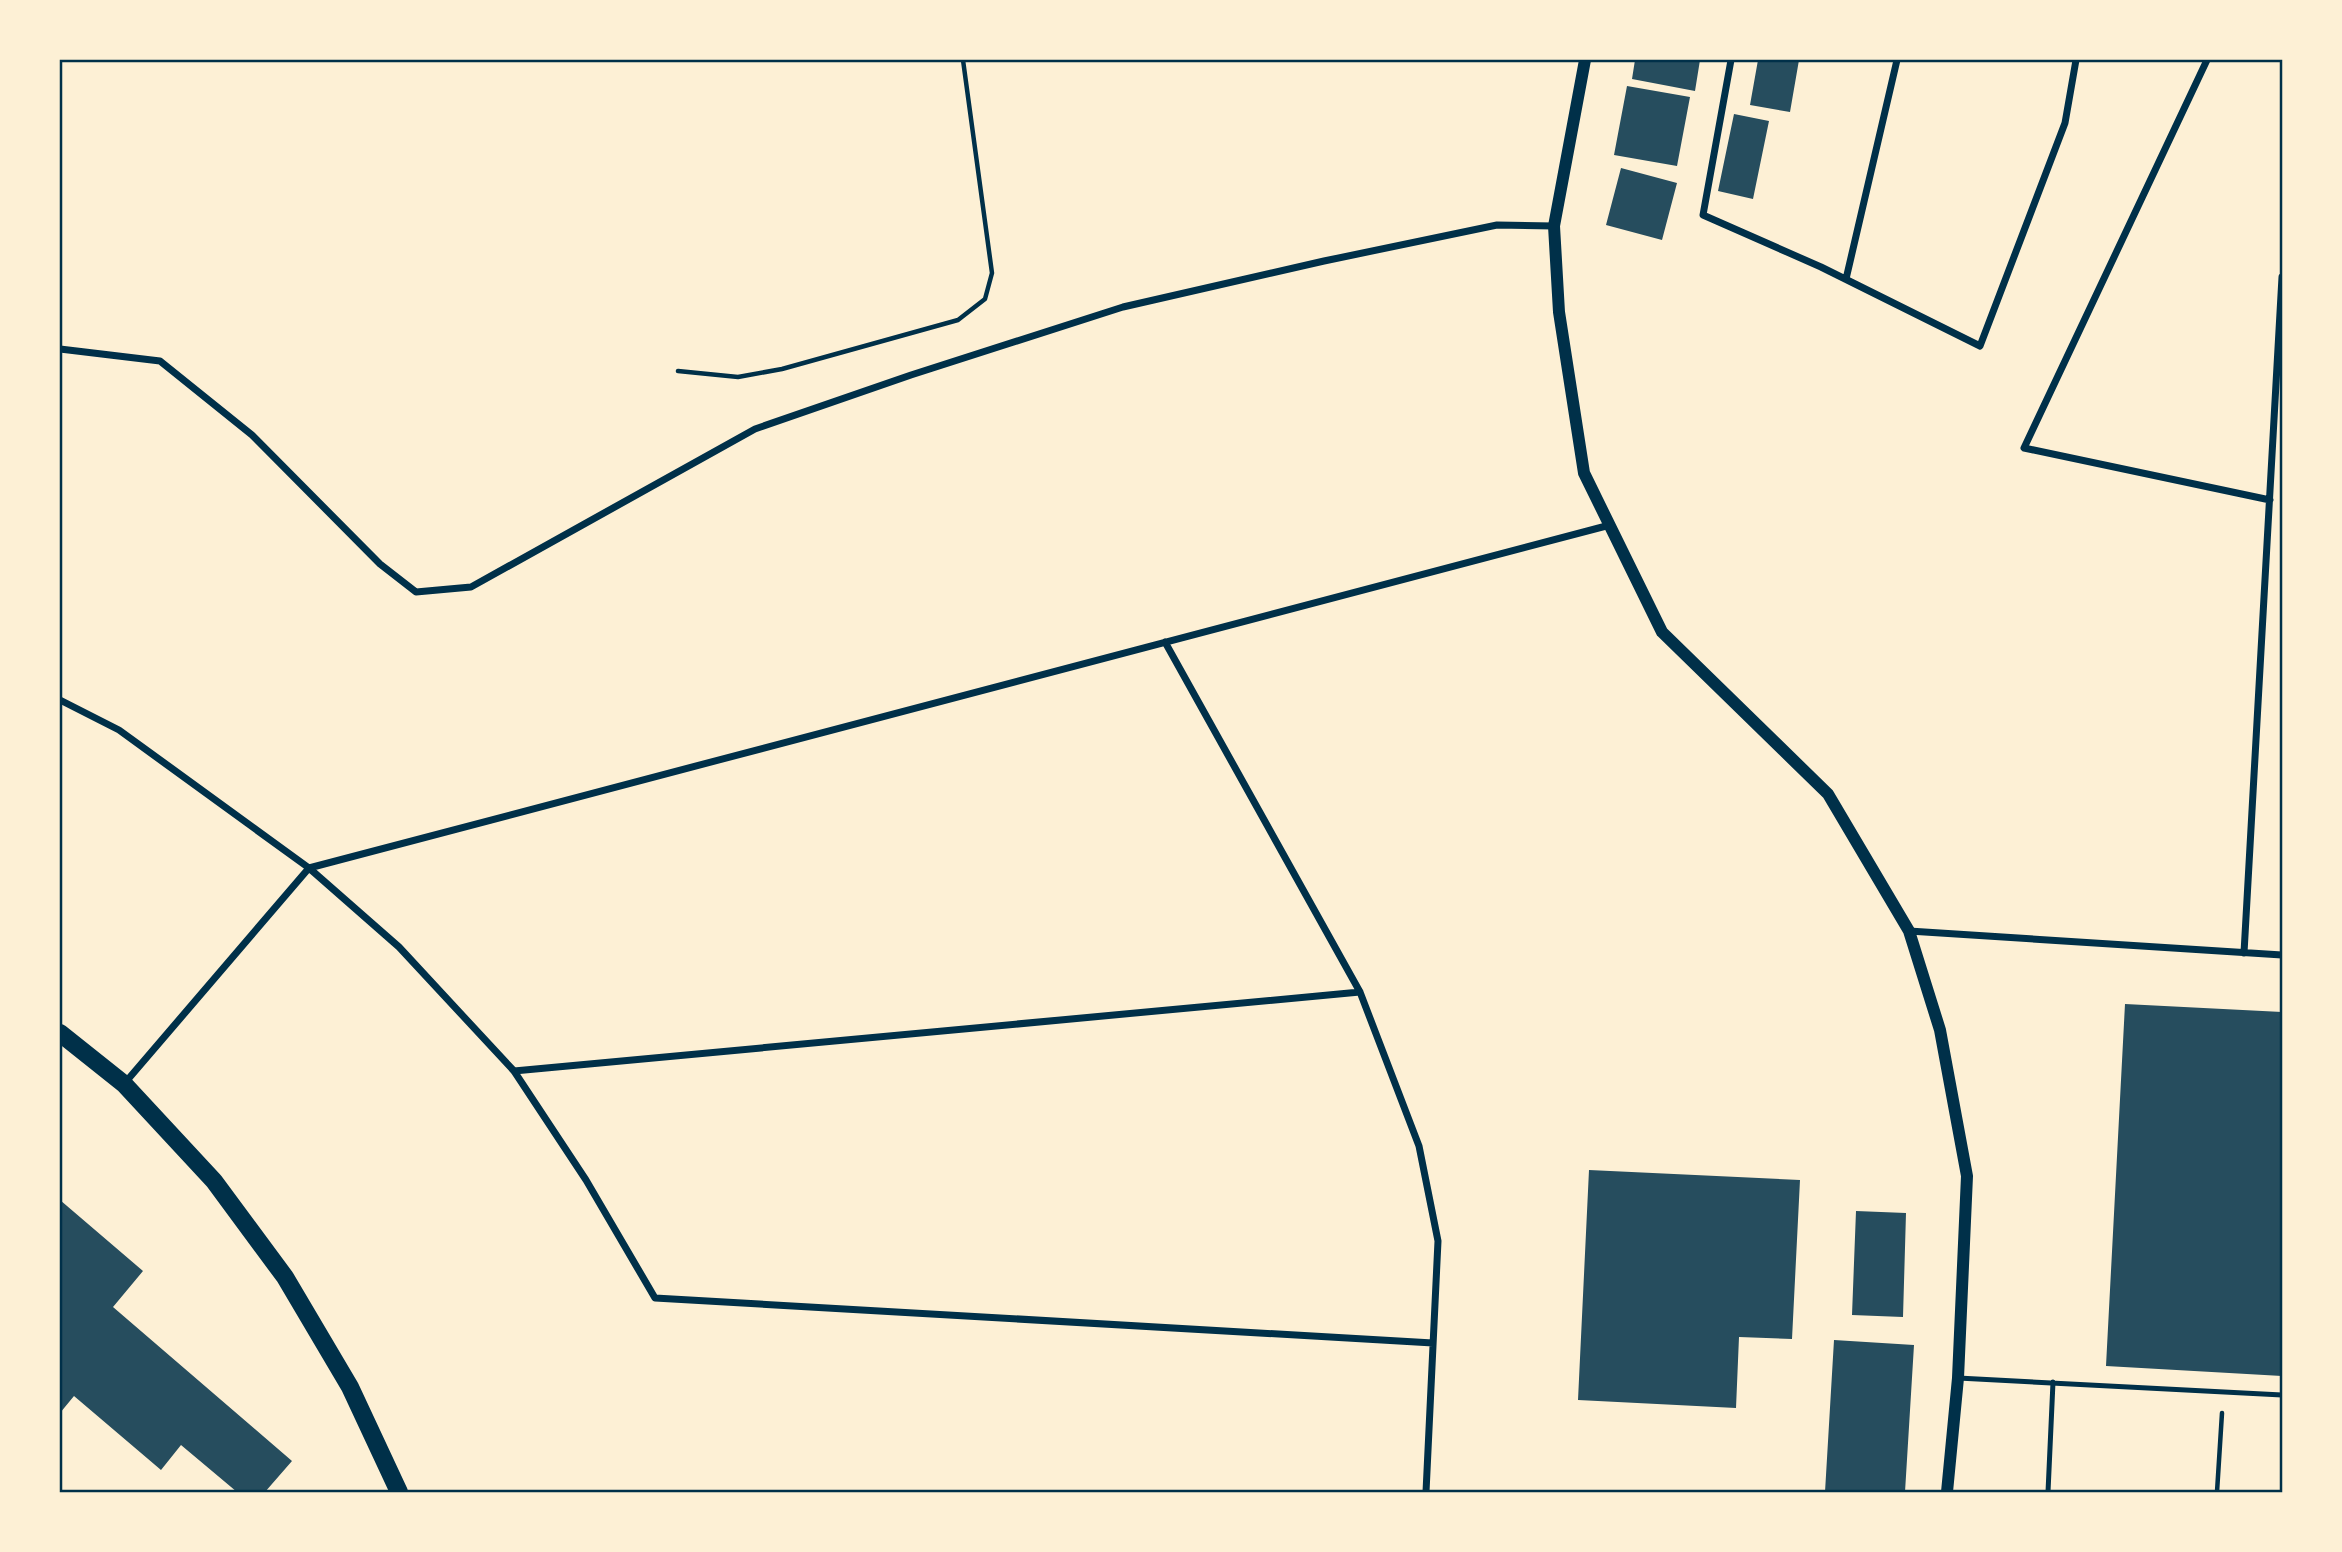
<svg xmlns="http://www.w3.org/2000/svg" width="2342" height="1552" font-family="'DejaVu Sans',sans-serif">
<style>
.building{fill:#264d5e}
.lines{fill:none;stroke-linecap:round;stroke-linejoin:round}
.path{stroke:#003049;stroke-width:4.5}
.service{stroke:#003049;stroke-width:5}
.minor{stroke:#003049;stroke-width:7}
.tertiary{stroke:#003049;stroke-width:12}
.primary{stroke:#003049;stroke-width:18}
.neatline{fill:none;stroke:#003049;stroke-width:2.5}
</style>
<rect width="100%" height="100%" fill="#fdf0d5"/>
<path class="building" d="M1635,60H1700L1695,91L1632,79Z
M1758,60H1799L1790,112L1750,105Z
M1627,86L1690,97L1677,166L1614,155Z
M1734,114L1769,121L1753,199L1718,191Z
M1621,168L1677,183L1662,240L1606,225Z
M2125,1004L2282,1012V1376L2106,1366Z
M1589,1170L1800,1180L1792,1339L1739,1337L1736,1408L1578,1400Z
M60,1200L143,1271L113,1307L292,1461L265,1492H237L181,1445L161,1470L74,1396L60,1413Z
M1856,1211L1906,1213L1903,1317L1852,1315Z
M1834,1340L1914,1345L1905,1492H1825Z"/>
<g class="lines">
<path class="path" d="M678,371L738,377L782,369L958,320L985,299L992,273L963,60
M2217,1492L2222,1413"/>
<path class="service" d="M1958,1378L2282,1395
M2048,1492L2053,1382"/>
<path class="minor" d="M1731,60L1703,215L1821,267L1980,346L2065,123L2076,60
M2207,60L2024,448L2270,500
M1846,279L1897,60
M60,349L160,361L252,435L380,564L416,592L471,587L755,429L911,375L1123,307L1324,261L1497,225L1554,226
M1165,642L1360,992L1419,1146L1438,1241L1426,1492
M60,700L119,730L309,868L399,947L514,1071L586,1180L655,1298L1433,1343
M1909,931L2282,955
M2244,953L2282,277
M514,1071L1360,992
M124,1084L309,868L1610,525"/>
<path class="tertiary" d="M1585,60L1554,226L1559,312L1584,473L1662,632L1828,794L1909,931L1940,1030L1967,1176L1958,1378L1947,1492"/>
<path class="primary" d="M60,1033L124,1084L214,1181L285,1277L350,1387L399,1492"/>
</g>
<rect width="2342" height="1552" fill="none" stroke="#fdf0d5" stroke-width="122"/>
<rect x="61" y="61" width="2220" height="1430" class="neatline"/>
</svg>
